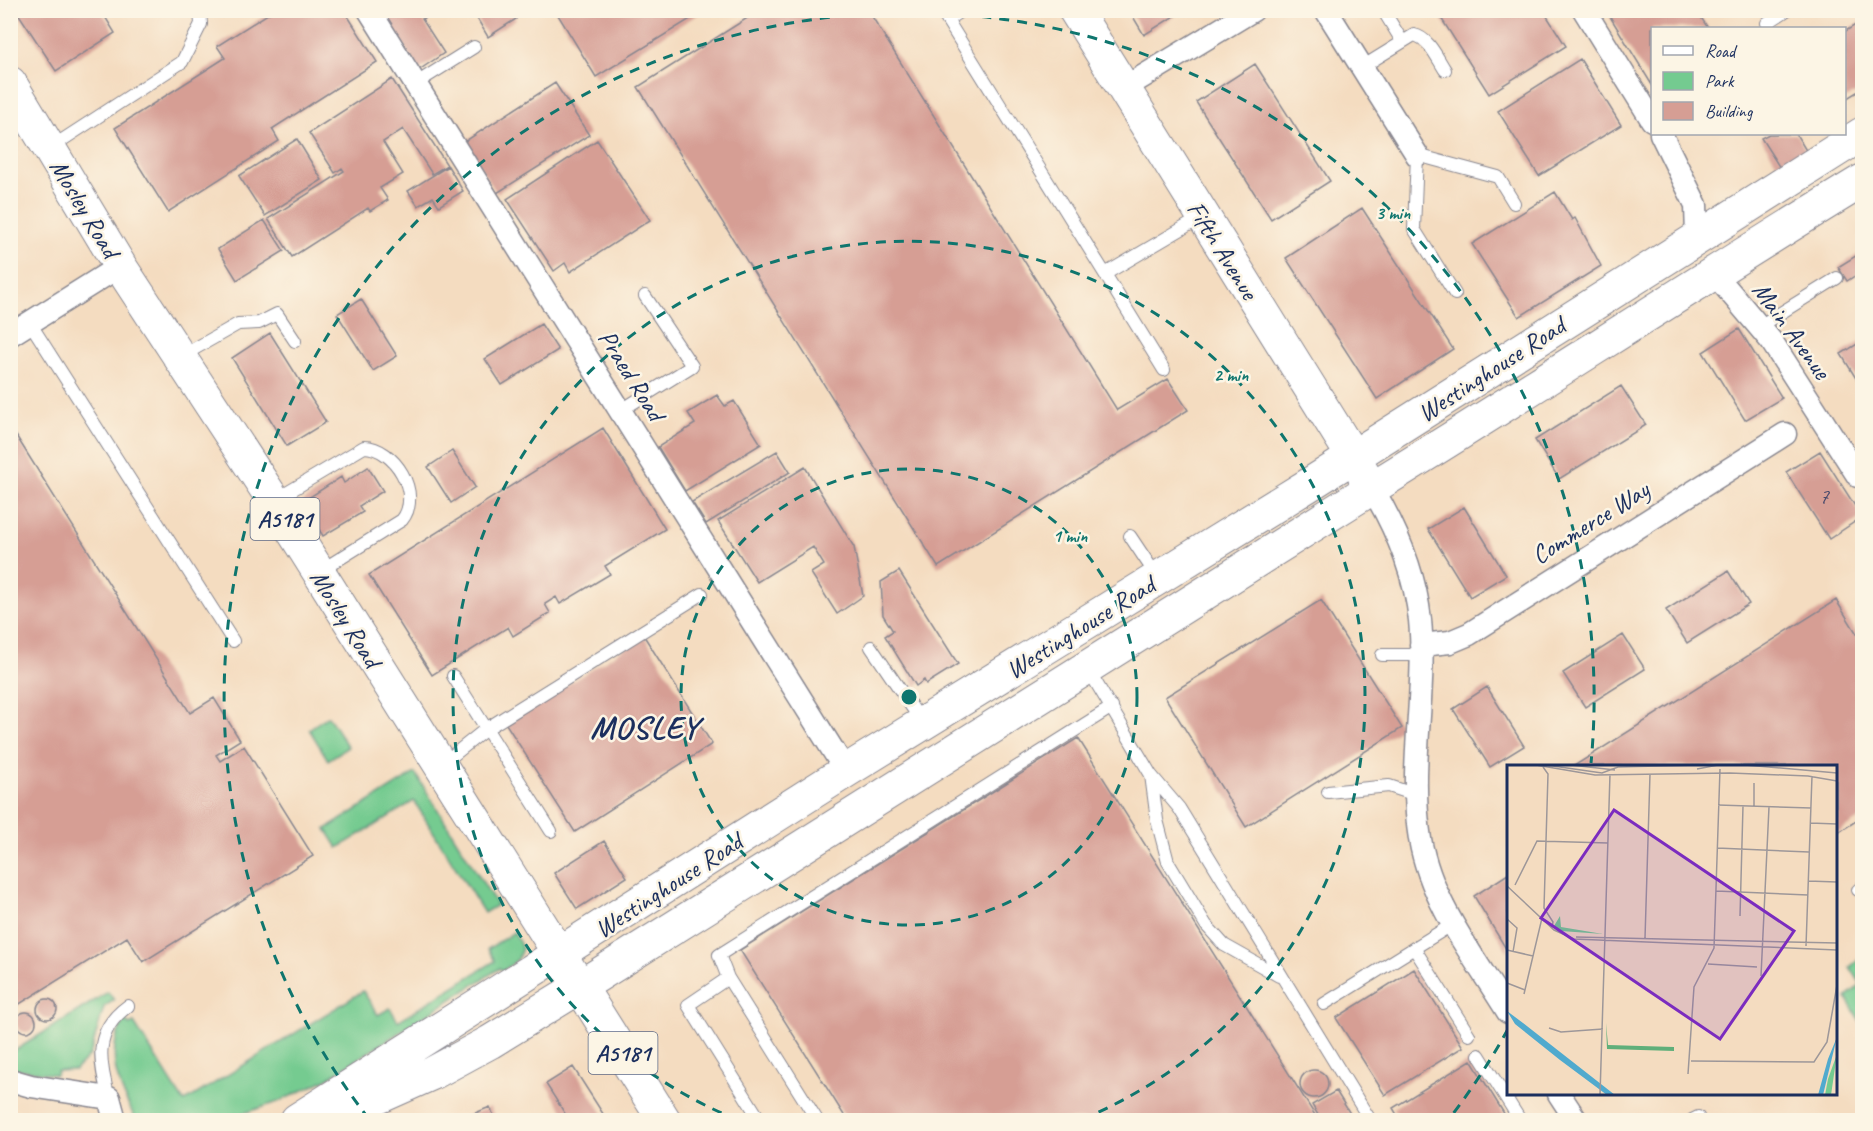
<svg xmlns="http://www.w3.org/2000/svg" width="1873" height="1131" font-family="Caveat,sans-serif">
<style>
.green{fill:#74cb90;stroke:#487d77;stroke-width:1.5}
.building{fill:#d69e94}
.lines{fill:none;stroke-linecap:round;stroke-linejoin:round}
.lane-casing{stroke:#88868f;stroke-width:14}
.street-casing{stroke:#88868f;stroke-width:25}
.secondary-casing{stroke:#88868f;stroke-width:35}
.primary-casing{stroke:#88868f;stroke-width:35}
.lane{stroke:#fff;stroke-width:12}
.street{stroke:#fff;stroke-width:22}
.secondary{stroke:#fff;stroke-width:33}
.primary{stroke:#fff;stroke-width:33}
.ring{fill:none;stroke:#0f766e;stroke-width:3;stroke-dasharray:10 8}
.labels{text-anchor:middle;stroke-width:5;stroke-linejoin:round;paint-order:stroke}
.number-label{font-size:22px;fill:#4a4b6c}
.shield{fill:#fcf5e5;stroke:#5e6a86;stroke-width:1.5}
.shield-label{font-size:24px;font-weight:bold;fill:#1b2f5e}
.street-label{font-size:26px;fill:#1b2f5e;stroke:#fcf5e5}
.district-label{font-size:32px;font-weight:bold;letter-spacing:1.5px;fill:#1b2f5e;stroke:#fcf5e5}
.inset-road{fill:none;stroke:#9d9799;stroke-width:1.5}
.view{fill:#7b2cbf;fill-opacity:0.15;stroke:#7b2cbf;stroke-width:3}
.inset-edge{fill:none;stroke:#1b2f5e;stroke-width:3}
.centre{fill:#0f766e;stroke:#fcf5e5;stroke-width:3}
.ring-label{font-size:18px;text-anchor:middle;font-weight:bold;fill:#0f766e;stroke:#fcf5e5;stroke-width:5;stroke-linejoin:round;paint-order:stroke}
</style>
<rect width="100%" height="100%" fill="#fcf5e5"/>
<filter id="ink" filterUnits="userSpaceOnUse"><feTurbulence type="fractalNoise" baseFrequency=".0167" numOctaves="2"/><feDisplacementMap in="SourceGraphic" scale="12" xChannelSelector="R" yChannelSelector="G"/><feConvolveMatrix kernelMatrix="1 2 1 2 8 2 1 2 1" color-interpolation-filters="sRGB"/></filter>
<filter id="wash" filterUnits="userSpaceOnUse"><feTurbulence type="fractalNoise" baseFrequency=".008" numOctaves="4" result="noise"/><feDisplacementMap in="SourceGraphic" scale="24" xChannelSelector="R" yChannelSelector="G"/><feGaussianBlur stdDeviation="1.35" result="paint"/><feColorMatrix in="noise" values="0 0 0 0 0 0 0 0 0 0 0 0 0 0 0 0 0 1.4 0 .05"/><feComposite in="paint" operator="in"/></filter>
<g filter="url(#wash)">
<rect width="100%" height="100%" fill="#f4dcc0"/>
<path class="green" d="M328,716L348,747L328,760L309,729Z
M415,773L497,905L484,913L414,801L338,848L326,829Z
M514,932L522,948L518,959L503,971L500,968L325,1080L278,1102L241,1114L210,1120H136C119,1087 103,1054 125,1019L129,1025L134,1023L184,1102L363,991L378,1015L390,1008L398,1021L495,961L488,949Z
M1862,957V1024L1846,998L1861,984L1850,967Z
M108,992L114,1000L104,1007L90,1055L75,1070L57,1071L56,1075L11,1068V1053Z"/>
<g id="blocks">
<path class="building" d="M16,10H101L115,33L56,71Z
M274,10H344L377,62L272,129L279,141L168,212L115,128L225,58L217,46Z
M381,10H436L422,19L444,53L419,70Z
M472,10H510L516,19L488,37Z
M555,10H705L596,77Z
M760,10H868L1117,410L1168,379L1188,410L938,567L638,87Z
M1129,10H1184L1144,35Z
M1436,10H1543L1566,46L1489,94Z
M1606,10H1696L1708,28H1652V85Z
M1862,21V89L1844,100V32Z
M1580,59L1621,125L1539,176L1498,111Z
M1255,64L1330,181L1271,219L1196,102Z
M392,79L447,165L432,174L403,129L383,142L403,174L380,188L388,200L370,211L368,208L292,257L268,219L344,171L342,168L335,173L309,133Z
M555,83L589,135L497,193L464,142Z
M1769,134H1796L1807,152L1780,168L1761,138Z
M297,139L322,180L265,216L239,176Z
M597,140L650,220L570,272L565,263L554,271L507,199Z
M448,166L463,191L439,206L433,197L418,206L408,191Z
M1555,192L1572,220L1575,218L1601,266L1519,317L1472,244Z
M1362,208L1453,349L1377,399L1286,258Z
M264,220L284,251L237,280L218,249Z
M1862,252V271L1847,281L1838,267Z
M361,299L397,356L373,371L337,314Z
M541,324L558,350L502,385L485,359Z
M1739,329L1782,398L1745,420L1703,352Z
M270,333L326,422L287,446L232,358Z
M1862,341V388L1841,354Z
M1621,386L1646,425L1559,479L1535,440Z
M717,395L725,406L734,401L761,444L685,491L658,447L695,424L688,413Z
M10,426L190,713L214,698L240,740L216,755L220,761L244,746L313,856L143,962L127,937L10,1010Z
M603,428L665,529L605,566L610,574L560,604L556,597L545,604L550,613L513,636L508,627L432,675L369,575Z
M452,451L475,487L451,503L428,467Z
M777,451L790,472L706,524L692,502Z
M1820,451L1862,517L1829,539L1786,472Z
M368,467L383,491L359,506L363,512L323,536L302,502L341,477L344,483Z
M805,467L854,547L863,596L837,614L811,573L824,565L813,547L757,582L718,521Z
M1464,507L1506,575L1470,597L1428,529Z
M899,571L958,664L926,684L924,680L916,686L885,636L893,631L883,615L881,582Z
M1728,571L1749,604L1687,643L1666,610Z
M1321,600L1402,728L1246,827L1165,697Z
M1836,600L1862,642V817L1836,834V766H1574Z
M1623,635L1645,669L1585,707L1563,673Z
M644,636L712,744L575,832L506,724Z
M1487,687L1524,746L1490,767L1453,709Z
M1078,738L1318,1120H847L740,950Z
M604,841L627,877L577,909L554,873Z
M1508,874V952L1474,896Z
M1414,969L1463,1047L1385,1095L1336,1018Z
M37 1009a10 10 0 1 1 20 0a10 10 0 1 1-20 0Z
M16 1022a10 10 0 1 1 20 0a10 10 0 1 1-20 0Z
M1471,1060L1508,1120H1400L1393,1108Z
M573,1067L607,1120H569L546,1084Z
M1300 1084a14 14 0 1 1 28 0a14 14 0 1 1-28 0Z
M1336,1091L1354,1120H1321L1312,1105Z
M490,1107L496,1120H458Z"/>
</g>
</g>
<g filter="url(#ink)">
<use href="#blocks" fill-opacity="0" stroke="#88868f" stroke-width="1.5"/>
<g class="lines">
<g class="lane-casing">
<path id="lane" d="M941,10L1105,274
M1383,10L1402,41
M947,20L962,10
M1767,23L1787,10
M1362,67L1414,35C1429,38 1437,58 1445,70
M415,84L474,47
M50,148L182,62L201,24L200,10
M1455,294L1414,229L1417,155L1498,177L1514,203
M30,323L233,641
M1758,327L1837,278
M180,357L238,324L259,323L277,314L295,341
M1164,370L1105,274L1202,217
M620,411L692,366L645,296
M275,500L364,447C394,447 423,494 402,520L320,571
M1130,536L1158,578
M871,647L922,722
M1382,655H1420
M1088,669L1151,775L1179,808L1370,1120
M453,676L551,831
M441,765L486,729L702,594
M1151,775L1157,820L1168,862L1206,925L1224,945L1279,976
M1328,792L1389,786L1416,795
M1858,890L1862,887
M1414,948L1469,1035
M728,978L817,1120
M1324,1004L1453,924
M1479,1055L1520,1120
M109,1098C99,1062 93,1031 128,1006
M760,1120L688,1005L728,978L719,955L1112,707
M1692,1120L1698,1117"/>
</g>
<g class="street-casing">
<path id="street" d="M369,10L846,771
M1326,10L1417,155
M1584,10L1652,120
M1124,88L1253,10
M1661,134L1696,205L1697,237
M1713,272L1772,342L1858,476
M10,335L120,266
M1372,488C1396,528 1415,574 1420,620C1427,692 1408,767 1420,839C1431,903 1475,958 1508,1012
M1421,645L1450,642L1469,634L1785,434
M10,1080L31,1086L109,1098L115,1120
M1559,1094L1576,1120"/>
</g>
<g class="secondary-casing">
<path id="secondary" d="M1075,10L1365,476
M332,1118L433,1073L490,1042L581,986L1372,488C1536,387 1698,281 1862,181
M297,1120L846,771L1307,486L1862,134"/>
</g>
<g class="primary-casing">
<path id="primary" d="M10,83L120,266L274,501L664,1120"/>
</g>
<use href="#lane" class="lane"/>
<use href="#street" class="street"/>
<use href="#secondary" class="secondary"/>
<use href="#primary" class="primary"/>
</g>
</g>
<g class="ring">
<circle cx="909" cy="697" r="228"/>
<path d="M738 1120A456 456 0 1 1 1080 1120"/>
<path d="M1508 1029A685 685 0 0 1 1449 1119M369 1119A685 685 0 1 1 1591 763"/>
</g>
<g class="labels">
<g class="number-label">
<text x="1824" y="503">7</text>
</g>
<g class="shield">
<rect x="250.5" y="498" width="69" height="42" rx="4.5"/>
<rect x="588.5" y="1032" width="69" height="42" rx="4.5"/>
</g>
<g class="shield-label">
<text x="285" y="527">A5181</text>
<text x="623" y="1061">A5181</text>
</g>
<g class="street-label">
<text transform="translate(85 208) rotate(59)" y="9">Mosley Road</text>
<text transform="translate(1223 250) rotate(58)" y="9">Fifth Avenue</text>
<text transform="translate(1792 330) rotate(54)" y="9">Main Avenue</text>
<text transform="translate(1491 369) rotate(-33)" y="9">Westinghouse Road</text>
<text transform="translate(632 375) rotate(58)" y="9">Praed Road</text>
<text transform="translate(1590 522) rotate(-32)" y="9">Commerce Way</text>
<text transform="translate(346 618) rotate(58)" y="9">Mosley Road</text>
<text transform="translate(1080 627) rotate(-32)" y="9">Westinghouse Road</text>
<text transform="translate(668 885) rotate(-33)" y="9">Westinghouse Road</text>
</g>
<g class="district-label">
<text x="645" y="738">MOSLEY</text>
</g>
</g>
<g transform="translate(1507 765)">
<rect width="330" height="330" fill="#f4dcc0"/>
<path d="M53,151L54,162L96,169L54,166L47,161ZM330,289L324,330H318L321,314Z" fill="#74cb90"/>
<path d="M99,258L101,280L167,282V286L100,284Z" fill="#5faf7a"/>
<path d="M0,246L16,258L108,330H100L53,295L8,259ZM330,272L316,330H311L321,294Z" fill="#50aace"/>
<path class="inset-road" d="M29,0L88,10L223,8L301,11L330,16M39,0L95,8L111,2L191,0M64,0L108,5M238,0L330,8M36,2L41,9L37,143L46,157L45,162M190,4L211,0M211,40L304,43M247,42V18M303,58L330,59M210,83L302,87M301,116L330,117M8,120L30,76L101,78M0,121L47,165L67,174L330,185M209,126L301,130M330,142V163M233,151L236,41M0,154L10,163L6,187M69,172L330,178M138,173L143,9M299,181L305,11M0,185L26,191M201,199L250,202M254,211L262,42M0,218L18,225M17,229L35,153M42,263L54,267L96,264M184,296L307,297L320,277L330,220M181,309L187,222L207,183L213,4M93,330L103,9"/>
<path class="view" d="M107,45L287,166L213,274L34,153Z"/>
<rect width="330" height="330" class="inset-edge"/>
</g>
<circle cx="909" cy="697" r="9" class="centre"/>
<g class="ring-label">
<text x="1393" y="219">3 min</text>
<text x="1231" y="381">2 min</text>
<text x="1070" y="542">1 min</text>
</g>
<rect width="1873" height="1131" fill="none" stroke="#fcf5e5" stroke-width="36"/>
<rect x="1651" y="27" width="195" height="108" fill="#fcf5e5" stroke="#a2a6af" stroke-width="1.5"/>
<rect x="1663" y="46" width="30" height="9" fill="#ffffff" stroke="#a2a6af" stroke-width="1.5"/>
<text x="1705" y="57" font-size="18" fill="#1b2f5e">Road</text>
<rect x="1663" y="72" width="30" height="18" fill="#74cb90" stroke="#a2a6af" stroke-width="1.5"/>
<text x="1705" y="87" font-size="18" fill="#1b2f5e">Park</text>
<rect x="1663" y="102" width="30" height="18" fill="#d69e94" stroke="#a2a6af" stroke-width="1.5"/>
<text x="1705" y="117" font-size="18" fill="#1b2f5e">Building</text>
</svg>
